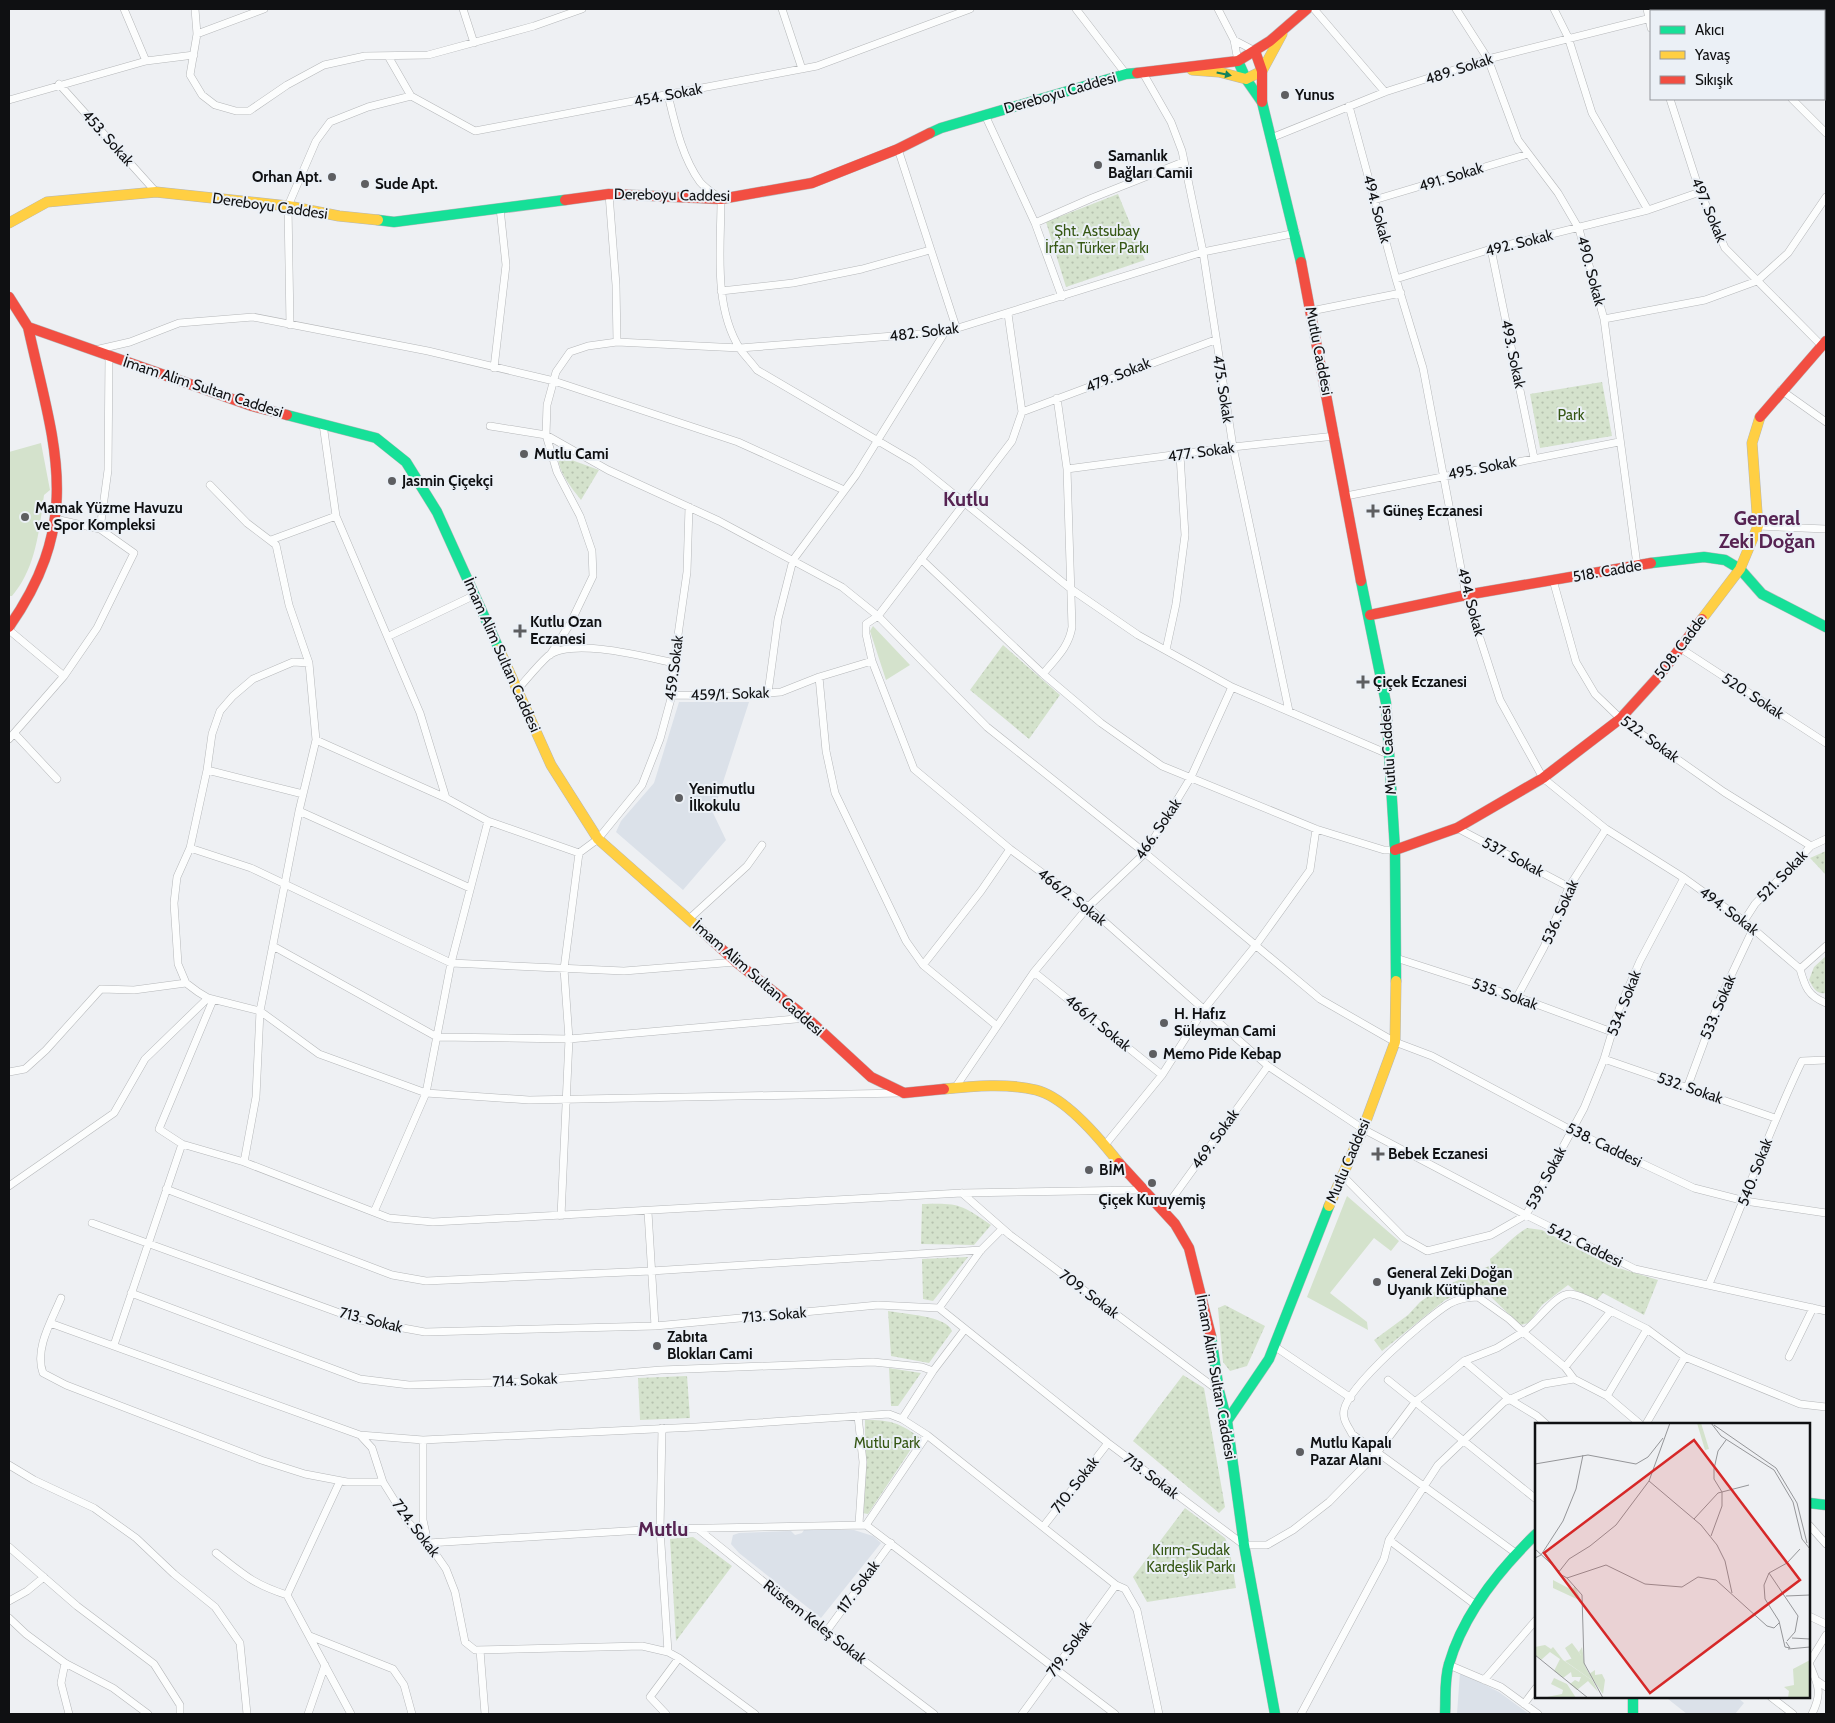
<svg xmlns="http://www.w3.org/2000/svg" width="1835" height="1723" font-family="Cabin,sans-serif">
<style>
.built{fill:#dbe1e9}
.green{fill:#d4e2cc}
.park{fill:url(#park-dots)}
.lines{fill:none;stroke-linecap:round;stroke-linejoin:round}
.street-casing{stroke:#b5b7b9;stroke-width:8}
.fast-casing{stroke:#b5b7b9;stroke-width:11}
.slow-casing{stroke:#b5b7b9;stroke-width:11}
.jam-casing{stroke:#b5b7b9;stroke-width:11}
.street{stroke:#fcfdfd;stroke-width:7}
.fast{stroke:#16e098;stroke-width:10}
.slow{stroke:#ffcf43;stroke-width:10}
.jam{stroke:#f24e42;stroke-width:10}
.oneway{fill:#13825c}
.poi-dot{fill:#5d5e61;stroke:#ebf0f6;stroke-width:2}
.labels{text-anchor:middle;stroke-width:4;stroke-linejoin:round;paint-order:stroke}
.street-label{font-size:15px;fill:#0f1012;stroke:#ebf0f6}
.poi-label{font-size:15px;font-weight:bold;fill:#0f1012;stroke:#ebf0f6;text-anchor:start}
.park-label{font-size:15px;fill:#365714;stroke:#ebf0f6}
.district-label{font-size:20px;font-weight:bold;fill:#562352;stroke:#ebf0f6}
.inset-road{fill:none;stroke:#959699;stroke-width:1}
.view{fill:#d62828;fill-opacity:0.15;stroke:#d62828;stroke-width:2.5}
.inset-edge{fill:none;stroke:#0f1012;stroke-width:2.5}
</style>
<defs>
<pattern id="park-dots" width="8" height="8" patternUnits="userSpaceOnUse" patternTransform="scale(1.25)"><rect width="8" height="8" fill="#d4e2cc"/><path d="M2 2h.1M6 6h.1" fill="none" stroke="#b5c1ae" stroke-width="1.8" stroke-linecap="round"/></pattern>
</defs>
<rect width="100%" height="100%" fill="#eef0f3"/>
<path class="built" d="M679,702H749L713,813L726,840L683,890L616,832L621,821L654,783Z
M804,1530H854L873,1536L881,1543L821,1618L739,1553L731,1544L733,1535L739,1533L791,1531L795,1535L802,1533Z
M1460,1672L1499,1692L1529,1714H1457Z
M1670,1697H1737L1744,1703L1735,1714H1687L1668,1699Z"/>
<path class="green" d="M41,443L50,490L44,495C39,531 36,568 12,596H9V452Z
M873,626L910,665L886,680L870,631Z
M1347,1196L1399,1241L1391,1251L1374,1238L1330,1293L1367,1322L1368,1330L1307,1297Z"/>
<path class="park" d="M1118,194L1145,260L1066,287L1046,222Z
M1602,382L1612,436L1540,448L1530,394Z
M558,455L599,470L581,500C571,487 558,472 558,455Z
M1003,645L1060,695L1029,739L970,690Z
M1826,851V875L1810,858Z
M1826,956V993C1816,995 1813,987 1809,980L1814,967Z
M922,1204C959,1203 961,1204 991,1225L974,1245L921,1244Z
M1527,1228L1542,1230L1609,1265L1658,1280L1644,1315L1603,1293L1597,1300L1582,1296L1568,1285L1542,1305L1529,1323L1520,1325L1489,1295L1464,1291L1445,1300L1382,1351L1374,1340L1408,1315L1420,1302L1437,1290L1491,1265L1490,1259C1503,1249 1513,1236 1527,1228Z
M968,1257L933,1301L923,1299L922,1259Z
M1225,1305L1265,1326L1247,1366L1230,1371L1223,1362L1218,1308Z
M888,1311C904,1314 947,1316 952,1331L929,1363L891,1356Z
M889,1368L921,1373L898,1406H891Z
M1183,1375L1204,1388L1225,1507L1219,1513L1133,1441Z
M687,1376L690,1418L640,1420L638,1378Z
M865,1420C890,1420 898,1422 919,1437L868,1514L862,1513L865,1466Z
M1185,1508L1225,1538L1229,1546L1236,1588L1147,1602L1133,1577Z
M693,1537L732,1566L676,1641L670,1539Z"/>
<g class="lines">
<g class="street-casing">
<path id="street" d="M124,9L146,61
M195,9L197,34L190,75L202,95L215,105L236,111H249L287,85L324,65L365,56L428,55L534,26L582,9
M463,9L474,43
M782,9L802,69
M1076,9L1126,74
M1218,9L1234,40L1238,61
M1314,9L1385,92
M1456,9L1488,59L1518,140L1558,193L1579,229L1604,319L1637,565
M1554,9L1568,37L1592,113L1648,210
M1647,9L1651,28
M1713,9L1715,11
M1701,11L1706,9
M197,34L264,9
M1234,40L1255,51
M388,56L411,96L475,131L817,66L970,9
M1143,73L1171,122L1182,151L1203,252L1233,447L1289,711
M59,84L156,192
M668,95C675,124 682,157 700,182C705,188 714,194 721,199C721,248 713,306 740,349C745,356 752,363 757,370L914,462L1071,589L1138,635L1232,687
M1670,99L1700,192L1725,248L1821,345
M1792,99L1826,133
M9,100L146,61L194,55
M1349,106L1396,279L1423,368L1466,595L1500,700L1543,778L1606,829L1684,878L1744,921L1800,969
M985,115L1035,223L1062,297
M1271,138L1385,92L1488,59L1651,18
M898,149L957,330
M609,194L616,285L617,342
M1374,200L1528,154
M1035,223L1092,198L1183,162
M1491,249L1534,458
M1396,279L1491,249L1648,210L1700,192
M721,291L793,283L862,269L930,250
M1311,311L1401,293
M1008,314L1022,412L1012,441L878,616L866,624V634L872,661L914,769L1010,849L1088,907L1268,1066L1363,1129L1526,1215L1635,1269L1826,1311
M1604,319L1705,300L1757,281L1788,253L1826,197
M290,325L288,206L316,141L330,122L368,107L411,96
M95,350L130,342L179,323L253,317L428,351L554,381L738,442L844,490
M494,368L506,265L500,208
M1781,390L1826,422
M1022,412L1215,340
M323,424L336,516L420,713L446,798
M490,426L546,435L608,470L719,521L842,587L878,616L987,727L1145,853L1320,999L1395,1042L1432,1056L1571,1130L1694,1188L1745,1201L1826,1213
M1067,469L1233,447L1335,436
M210,485L247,523L276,545L289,605L309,663L316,740L299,811L260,1011L256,1097L244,1162
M1346,496L1619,442
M1758,526L1826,529
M100,529L108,470L109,355
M271,540L336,516
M921,559L1043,674L1101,723L1162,766L1316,829L1384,850H1395
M1553,580L1576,662L1595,694L1623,721L1724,792L1811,846
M9,630L64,676
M389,636L475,595
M1680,648L1826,743
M1166,650L1176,604L1185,535L1180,455
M550,655L570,624L593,576L592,551L580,516L557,472L546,435L547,405L556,372L570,352L588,346L617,342L740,348L945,332L1203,252L1296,233
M309,663L293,662L253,679L233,696L220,711L212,734L207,770L190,848L177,877L174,903L178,964L186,983L198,992L208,998L260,1011L319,1054L426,1093L529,1100L902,1093
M1043,674C1055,659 1069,647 1072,627L1067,469L1057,398
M819,677L826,751L835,793L906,941L923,965L997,1026
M517,690C527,679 537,666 548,656C572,637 646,657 674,663
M768,693L778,619L793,560L856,475L945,332
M672,695L731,696L781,692L819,677L872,661
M15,734L57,779
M9,739L64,676L97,628L134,553L100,529L55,519
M316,740L446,798L488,821L579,853
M207,770L303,794
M299,811L470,888
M1457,828L1569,887
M190,848L251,868L451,963L624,971L736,962
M689,919L747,866L762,845
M1744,921L1755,904L1811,846L1826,839
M273,946L437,1037L569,1039L807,1018
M1396,958L1517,997L1612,1032
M923,965L981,891L1010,849
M1800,969C1805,987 1808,996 1826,1003
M1800,969L1826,946
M1034,972L1162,1075
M1517,997L1544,947L1569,887L1606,829
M1604,1059L1775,1118
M9,1072L25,1069L46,1050L101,989L134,990L186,983
M955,1088L1034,972L1088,907L1145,853L1191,777L1232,687L1388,754
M1687,1088L1720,999L1753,929
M182,1144L159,1129L213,1000
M1105,1145L1162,1075L1204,1009L1256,945L1310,870L1316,829
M1342,1175L1404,1238L1427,1251L1491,1235L1526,1215L1584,1108L1604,1059L1619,1009L1640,961L1684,878
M9,1186L114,1113L145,1059L208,998
M166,1189L392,1275L426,1281L651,1271L981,1250
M962,1193L1010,1235L1219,1391
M1163,1211L1268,1066
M374,1212L426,1093L451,963L488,821
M648,1212L655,1326
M561,1216L569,1039L564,969L579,853L598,839L642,785L660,739L672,695L674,663L687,572L689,507
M92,1223L359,1320L425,1332L655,1326L878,1305L939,1308L1108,1443L1244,1545H1267L1293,1530L1329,1502L1377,1453L1416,1401L1426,1393L1464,1361L1497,1348L1523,1332L1565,1367L1574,1379L1607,1396L1640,1424
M1709,1284C1741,1210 1767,1134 1802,1061L1826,1060
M131,1293L360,1379L409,1385L517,1382L661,1370L873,1362L922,1367L933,1371
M61,1298C52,1320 34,1349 43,1373L66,1385L261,1460L305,1474L347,1482H383
M939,1308L981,1250L1002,1229
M50,1323L360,1435L372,1448L383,1482L408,1522L428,1543L446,1569L455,1592L465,1642L475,1650L642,1646L668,1652L679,1658L755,1714
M114,1345L182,1144L244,1162L389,1218L433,1222L962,1193L1142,1190
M1274,1346L1351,1398
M1789,1357L1813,1308
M1464,1361L1509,1399L1537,1416L1546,1424
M1565,1367L1611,1311L1647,1329
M1388,1380L1536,1499
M1607,1396L1647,1329L1685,1357L1800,1404L1826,1407
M858,1416L863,1462L859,1524
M902,1419L933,1371L965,1329
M1646,1424L1685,1357
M662,1428L660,1529L668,1652
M360,1435L423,1440L696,1427L889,1414L902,1419L927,1435L1116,1585L1125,1589L1137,1610L1159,1714
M423,1440V1520L428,1543L660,1529L866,1525L1115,1714
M9,1465L34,1480L94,1508L136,1538L174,1574L215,1607L240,1643L247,1714
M866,1525L927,1435
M1809,1525L1826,1544
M1043,1527L1108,1443
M698,1529L826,1632L934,1714
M1389,1540L1477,1606
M9,1547L77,1606L154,1664L180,1705V1714
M216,1553C244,1575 253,1584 287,1595L351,1714
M1517,1554L1352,1434C1348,1426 1342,1419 1344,1410C1349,1385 1426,1318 1449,1304C1458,1299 1467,1297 1478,1297L1509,1319L1523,1332C1536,1324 1556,1292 1571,1294C1585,1296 1598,1305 1611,1311
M287,1595L340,1481
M9,1601L27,1591L44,1577
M1809,1616L1826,1624
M9,1618L26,1634L65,1663L113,1688L148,1714
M826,1632L891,1543
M310,1636L393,1669L404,1685L412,1714
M480,1650L485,1714
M65,1663L61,1683L69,1714
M1809,1663C1818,1685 1823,1692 1812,1714
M1809,1663L1826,1635
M1449,1665L1501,1687L1538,1714
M1484,1680L1536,1620
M1816,1680L1826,1687
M1771,1697L1793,1714
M1524,1704L1536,1688
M308,1714L325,1665
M666,1714L650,1697L679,1658
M1022,1714L1116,1585
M1301,1714L1384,1559L1389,1540L1438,1465L1504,1402L1544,1384L1574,1379"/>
</g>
<g class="fast-casing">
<path id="fast" d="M1238,61L1246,79L1262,102L1301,262
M930,133L941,128L1126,74L1137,73
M378,220L394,222L565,200
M287,415L376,438L406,462L437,512L499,649
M1651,563L1704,557L1725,560L1740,569L1762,594L1826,627
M1361,581L1386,703L1395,850L1396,981
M1211,1336L1219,1391L1227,1421L1244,1545L1275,1714
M1227,1421L1269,1359L1329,1206
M1809,1503L1826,1505
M1633,1697V1714
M1445,1714C1446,1698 1444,1680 1449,1664C1463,1615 1500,1569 1536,1534"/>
</g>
<g class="slow-casing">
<path id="slow" d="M1192,70L1219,72L1246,79L1262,71L1282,34
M9,223L47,202L156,192L288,206L339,216L378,220
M1702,619L1740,569L1758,526L1752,443L1760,417
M499,649L551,765L598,839L703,932
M944,1089C973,1086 1008,1083 1036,1090C1065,1097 1101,1140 1119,1163
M1329,1206L1363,1129L1395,1042L1396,981"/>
</g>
<g class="jam-casing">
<path id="jam" d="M1255,51L1262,71V102
M1137,73L1238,61L1270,41L1307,9
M565,200L609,194L721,199L812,183L898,149L930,133
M1301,262L1361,581
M9,297L28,327L252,406L287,415
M1760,417L1826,341
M1370,615L1466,595L1651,563
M9,627C85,518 54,445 28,327
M1395,850L1457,828L1543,778L1620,719L1659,676L1702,619
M703,932L736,962L807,1018L871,1077L904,1093L944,1089
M1119,1163L1175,1224L1189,1248L1211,1336"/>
</g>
<use href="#street" class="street"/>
<use href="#fast" class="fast"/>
<use href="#slow" class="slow"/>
<use href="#jam" class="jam"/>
</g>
<defs><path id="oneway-solid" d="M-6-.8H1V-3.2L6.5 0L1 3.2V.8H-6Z" transform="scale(1.25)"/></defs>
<use class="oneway" href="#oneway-solid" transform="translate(1224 74) rotate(12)"/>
<g class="poi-dot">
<circle cx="1285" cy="95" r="5"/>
<circle cx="1098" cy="165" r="5"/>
<circle cx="332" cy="177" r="5"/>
<circle cx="365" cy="184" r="5"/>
<circle cx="524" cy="454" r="5"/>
<circle cx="392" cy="481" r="5"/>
<path d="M1370.5 503.5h5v5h5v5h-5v5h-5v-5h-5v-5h5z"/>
<circle cx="25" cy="517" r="5"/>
<path d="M517.5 623.5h5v5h5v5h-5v5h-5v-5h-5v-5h5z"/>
<path d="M1360.5 674.5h5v5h5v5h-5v5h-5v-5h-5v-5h5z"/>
<circle cx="679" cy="798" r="5"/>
<circle cx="1164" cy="1023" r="5"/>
<circle cx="1153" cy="1054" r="5"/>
<path d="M1375.5 1146.5h5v5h5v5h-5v5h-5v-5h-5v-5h5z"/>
<circle cx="1089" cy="1170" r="5"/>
<circle cx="1152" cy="1183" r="5"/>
<circle cx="1377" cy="1282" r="5"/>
<circle cx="657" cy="1346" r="5"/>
<circle cx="1300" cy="1452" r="5"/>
</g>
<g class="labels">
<g class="street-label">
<text transform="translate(1459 69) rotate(-18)" y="5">489. Sokak</text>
<text transform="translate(1060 93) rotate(-16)" y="5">Dereboyu Caddesi</text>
<text transform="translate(668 95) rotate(-11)" y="5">454. Sokak</text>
<text transform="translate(108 138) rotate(48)" y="5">453. Sokak</text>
<text transform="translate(1451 177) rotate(-17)" y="5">491. Sokak</text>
<text transform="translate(672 195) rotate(1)" y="5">Dereboyu Caddesi</text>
<text transform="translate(270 206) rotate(8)" y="5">Dereboyu Caddesi</text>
<text transform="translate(1377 209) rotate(75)" y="5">494. Sokak</text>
<text transform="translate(1709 210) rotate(67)" y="5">497. Sokak</text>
<text transform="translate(1519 243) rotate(-14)" y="5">492. Sokak</text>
<text transform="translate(1591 271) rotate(75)" y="5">490. Sokak</text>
<text transform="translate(924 332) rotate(-7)" y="5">482. Sokak</text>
<text transform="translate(1319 351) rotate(79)" y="5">Mutlu Caddesi</text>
<text transform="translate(1513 354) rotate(78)" y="5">493. Sokak</text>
<text transform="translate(1118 375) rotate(-22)" y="5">479. Sokak</text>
<text transform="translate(203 387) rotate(18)" y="5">İmam Alim Sultan Caddesi</text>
<text transform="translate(1223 389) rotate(81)" y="5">475. Sokak</text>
<text transform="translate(1201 452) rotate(-8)" y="5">477. Sokak</text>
<text transform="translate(1482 468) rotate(-11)" y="5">495. Sokak</text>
<text transform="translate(1607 571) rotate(-10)" y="5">518. Cadde</text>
<text transform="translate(1471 602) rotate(75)" y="5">494. Sokak</text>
<text transform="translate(1680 647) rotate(-53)" y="5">508. Cadde</text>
<text transform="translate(502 655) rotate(66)" y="5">İmam Alim Sultan Caddesi</text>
<text transform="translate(674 668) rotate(-83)" y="5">459.Sokak</text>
<text transform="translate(730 694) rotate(-2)" y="5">459/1. Sokak</text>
<text transform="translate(1753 696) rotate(33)" y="5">520. Sokak</text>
<text transform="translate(1650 739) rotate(36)" y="5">522. Sokak</text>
<text transform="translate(1388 750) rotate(-94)" y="5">Mutlu Caddesi</text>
<text transform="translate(1158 829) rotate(-56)" y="5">466. Sokak</text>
<text transform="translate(1513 857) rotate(28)" y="5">537. Sokak</text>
<text transform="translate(1782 876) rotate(-46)" y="5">521. Sokak</text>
<text transform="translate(1072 897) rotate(38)" y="5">466/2. Sokak</text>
<text transform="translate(1729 911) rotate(37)" y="5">494. Sokak</text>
<text transform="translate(1560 912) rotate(-66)" y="5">536. Sokak</text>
<text transform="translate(758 978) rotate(41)" y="5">İmam Alim Sultan Caddesi</text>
<text transform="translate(1505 994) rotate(19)" y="5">535. Sokak</text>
<text transform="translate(1624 1003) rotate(-69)" y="5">534. Sokak</text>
<text transform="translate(1718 1007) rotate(-67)" y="5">533. Sokak</text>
<text transform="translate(1098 1023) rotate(39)" y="5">466/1. Sokak</text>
<text transform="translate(1690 1088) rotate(19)" y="5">532. Sokak</text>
<text transform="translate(1215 1139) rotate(-54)" y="5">469. Sokak</text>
<text transform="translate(1604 1145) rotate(26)" y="5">538. Caddesi</text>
<text transform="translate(1348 1161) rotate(-67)" y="5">Mutlu Caddesi</text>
<text transform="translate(1755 1172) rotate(-69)" y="5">540. Sokak</text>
<text transform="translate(1546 1178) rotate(-62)" y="5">539. Sokak</text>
<text transform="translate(1585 1245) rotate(26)" y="5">542. Caddesi</text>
<text transform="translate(1089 1294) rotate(37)" y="5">709. Sokak</text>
<text transform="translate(774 1315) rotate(-5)" y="5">713. Sokak</text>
<text transform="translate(371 1320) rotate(14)" y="5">713. Sokak</text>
<text transform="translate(1216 1377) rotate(80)" y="5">İmam Alim Sultan Caddesi</text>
<text transform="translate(525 1380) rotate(-3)" y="5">714. Sokak</text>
<text transform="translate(1151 1476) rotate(37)" y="5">713. Sokak</text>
<text transform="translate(1075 1485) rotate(-52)" y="5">710. Sokak</text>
<text transform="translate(416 1528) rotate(53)" y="5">724. Sokak</text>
<text transform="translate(858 1587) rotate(-54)" y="5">117. Sokak</text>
<text transform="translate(815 1622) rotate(38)" y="5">Rüstem Keleş Sokak</text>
<text transform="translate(1069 1649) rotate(-54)" y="5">719. Sokak</text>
</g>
<g class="poi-label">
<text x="1295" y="100">Yunus</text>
<text x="1108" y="161">Samanlık<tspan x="1108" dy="17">Bağları Camii</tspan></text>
<text x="322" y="182" text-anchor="end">Orhan Apt.</text>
<text x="375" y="189">Sude Apt.</text>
<text x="534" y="459">Mutlu Cami</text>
<text x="402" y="486">Jasmin Çiçekçi</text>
<text x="35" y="513">Mamak Yüzme Havuzu<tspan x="35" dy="17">ve Spor Kompleksi</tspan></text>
<text x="1383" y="516">Güneş Eczanesi</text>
<text x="530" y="627">Kutlu Ozan<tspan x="530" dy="17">Eczanesi</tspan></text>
<text x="1373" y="687">Çiçek Eczanesi</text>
<text x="689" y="794">Yenimutlu<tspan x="689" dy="17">İlkokulu</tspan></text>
<text x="1174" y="1019">H. Hafız<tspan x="1174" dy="17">Süleyman Cami</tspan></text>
<text x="1163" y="1059">Memo Pide Kebap</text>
<text x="1388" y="1159">Bebek Eczanesi</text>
<text x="1099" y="1175">BİM</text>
<text x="1152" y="1205" text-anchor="middle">Çiçek Kuruyemiş</text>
<text x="1387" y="1278">General Zeki Doğan<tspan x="1387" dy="17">Uyanık Kütüphane</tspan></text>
<text x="667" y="1342">Zabıta<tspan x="667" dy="17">Blokları Cami</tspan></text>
<text x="1310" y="1448">Mutlu Kapalı<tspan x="1310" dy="17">Pazar Alanı</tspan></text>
</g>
<g class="park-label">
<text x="1097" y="236">Şht. Astsubay<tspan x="1097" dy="17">İrfan Türker Parkı</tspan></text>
<text x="1571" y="420">Park</text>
<text x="887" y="1448">Mutlu Park</text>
<text x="1191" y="1555">Kırım-Sudak<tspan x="1191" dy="17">Kardeşlik Parkı</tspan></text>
</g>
<g class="district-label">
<text x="966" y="506">Kutlu</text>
<text x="1767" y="525">General<tspan x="1767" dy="23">Zeki Doğan</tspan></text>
<text x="663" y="1536">Mutlu</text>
</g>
</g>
<g transform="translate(1535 1423)">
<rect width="275" height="275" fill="#eef0f3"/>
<path d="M162,0H166L174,26L170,27ZM18,157L37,167L40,163L46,178L18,165ZM37,220L46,232L38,238L30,225ZM10,222L16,226L18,224L28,237L58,258L63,269L53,258L42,267L35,261L40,257L44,259L46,254H37L36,249L28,255L19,248L25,236L15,229L6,237L0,232V224ZM19,255L32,261L41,275H7L27,271L28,267L16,261Z" fill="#d4e2cc"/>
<path d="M60,247V252L67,251L70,257L68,271L54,251Z" fill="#d4e2cc"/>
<path d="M47,224L50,243L58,258L30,238L46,232L44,229ZM275,237V275H253L254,268L249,264L259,262L258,246Z" fill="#d4e2cc"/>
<path class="inset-road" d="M135,0L114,58L81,102L55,123L34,136L23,150L32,155L71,142L110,161L147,164L163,154L181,157L232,203L239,205L244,200M176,0L186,13L239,47L258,79L267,116L275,126M179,2L241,45L262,80L272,120M0,41L53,32L101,41L113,34L128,15M114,58L166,102L182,122L190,138L197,170M159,96L183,70L214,62M176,113L187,83V69L179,56V46L183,28L191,17M0,126L24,148M0,135L6,132L28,98L41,66L48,32M234,150L263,193L260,209L252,218M32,155L47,172L49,240L68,275M251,173L275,172M257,215L275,216M251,219L255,225L250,224L244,198L230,176L229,162L234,150L252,140L265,126M253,226L275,224M0,232L53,275"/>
<path class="view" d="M159,17L265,157L115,270L9,130Z"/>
<rect width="275" height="275" class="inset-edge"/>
</g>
<rect width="1835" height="1723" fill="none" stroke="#0f1012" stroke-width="20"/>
<rect x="1650" y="10" width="175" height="90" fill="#ebf0f6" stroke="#93969b"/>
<rect x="1660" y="26" width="25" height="8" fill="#16e098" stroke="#93969b"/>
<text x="1695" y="35" font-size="15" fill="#0f1012">Akıcı</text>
<rect x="1660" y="51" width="25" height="8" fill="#ffcf43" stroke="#93969b"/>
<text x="1695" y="60" font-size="15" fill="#0f1012">Yavaş</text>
<rect x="1660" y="76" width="25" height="8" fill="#f24e42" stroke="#93969b"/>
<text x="1695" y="85" font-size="15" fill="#0f1012">Sıkışık</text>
</svg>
